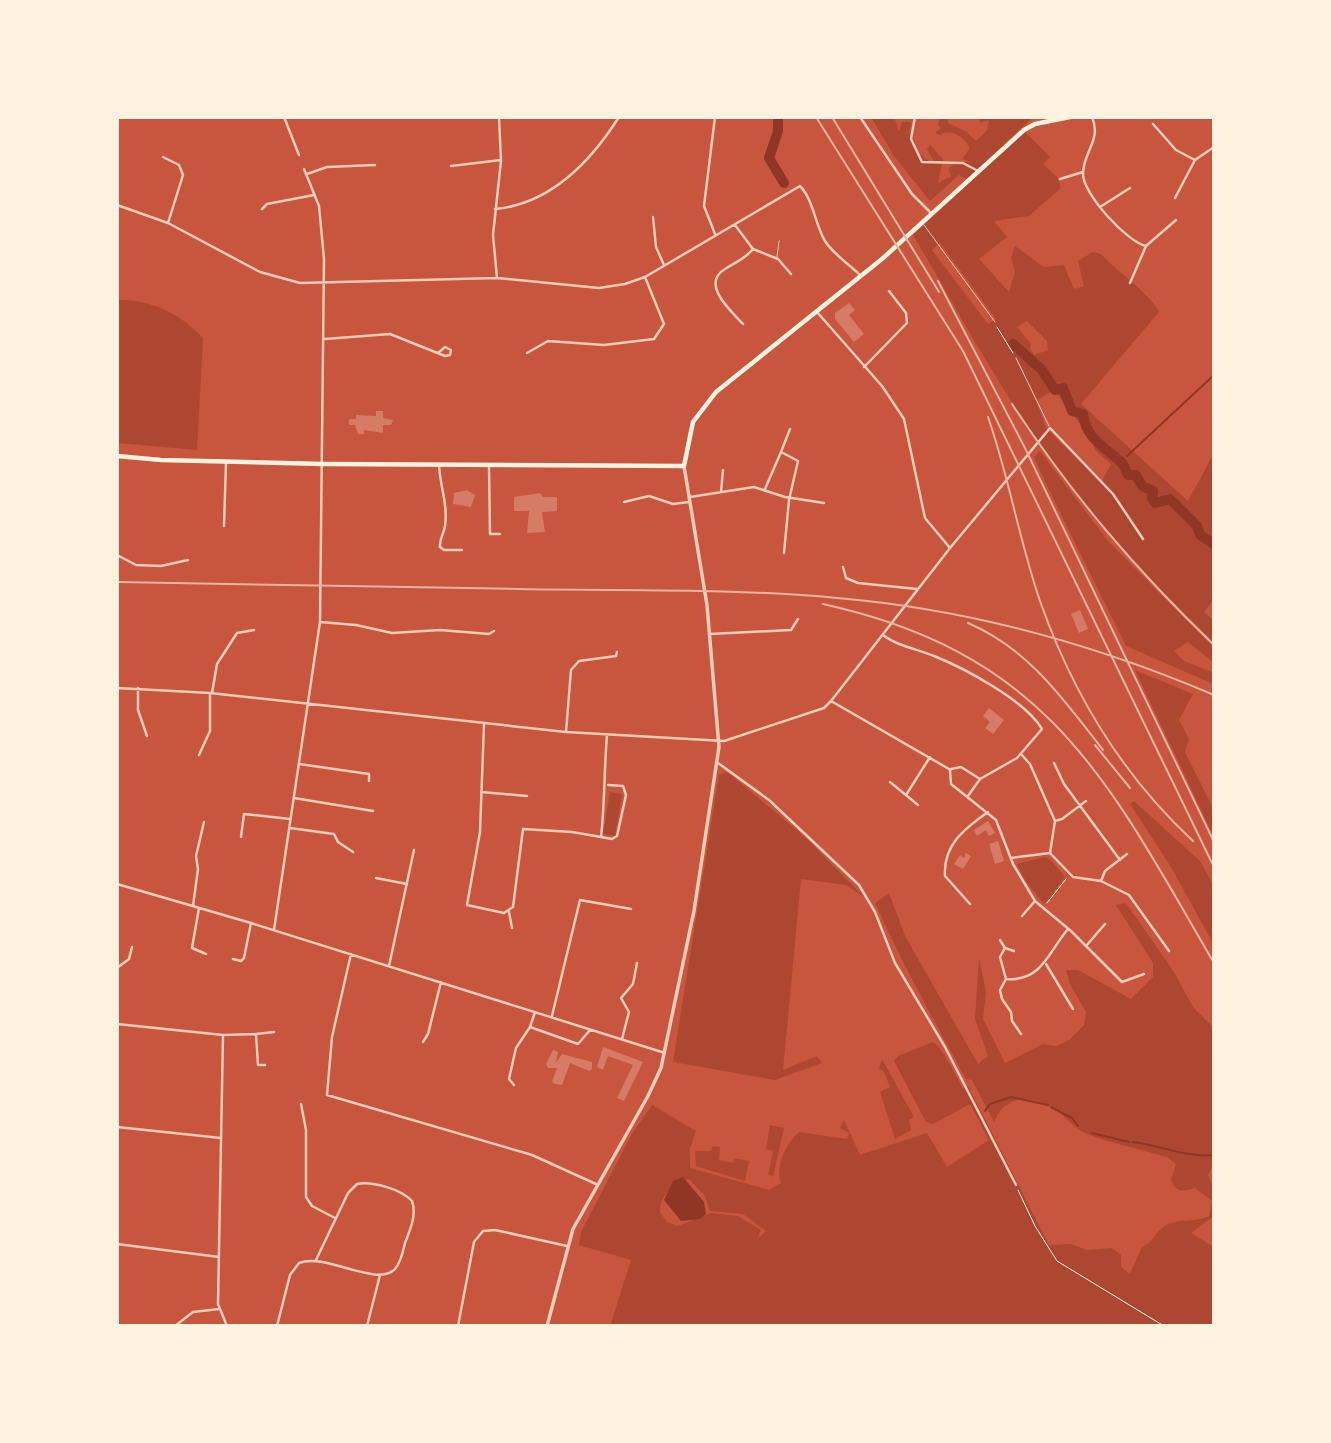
<svg xmlns="http://www.w3.org/2000/svg" width="1331" height="1443" font-family="'Open Sans',sans-serif">
<style>
.green{fill:#ae4732;fill-rule:evenodd}
.water{fill:#8f3625}
.lines{fill:none;stroke-linecap:round;stroke-linejoin:round}
.stream{stroke:#8f3625;stroke-width:2}
.river{stroke:#8f3625;stroke-width:10}
.building{fill:#d67c66}
.path{stroke:#fff3e0;stroke-width:1}
.service{stroke:#f1ccb7;stroke-width:1}
.minor{stroke:#f1ccb7;stroke-width:2.5}
.tertiary{stroke:#f1ccb7;stroke-width:3.5}
.primary{stroke:#fff3e0;stroke-width:4.5}
.rail{stroke:#e9b49f;stroke-width:2}
</style>
<rect width="100%" height="100%" fill="#c8553d"/>
<path class="green" d="M871,117H894L899,131L902,122H911L909,133L915,142L914,149L928,161H934L927,149L930,145L943,159L938,183L951,176L948,169L957,162H972L962,159L970,148C964,137 952,128 940,135L935,133L941,128L938,125L940,117H947L948,123L967,132L976,141L987,130L989,120L980,123L979,117H1033L967,179L959,175L930,201L894,156Z
M1025,132L1050,157L1043,164L1057,177L1061,188L1029,216L994,221L1007,237L979,259L1009,292L1015,272L1011,258L1015,246L1044,267L1064,265L1074,289L1084,286L1078,261L1093,252L1101,254C1120,275 1145,288 1159,312L1081,404L1188,501L1214,453V599L1204,612L1214,621V642C1143,577 1080,503 1026,423C985,363 950,297 913,235ZM940,243L996,319L988,324L932,250ZM1027,321L1047,341L1048,350L1034,355L1030,349L1031,344L1017,327ZM1054,390L1092,439L1095,450L1111,464L1101,483L1046,428L1036,401Z
M117,300C151,299 181,314 203,338L197,450L117,443Z
M1040,451L1108,541L1214,648V663L1188,642L1174,651L1184,661L1214,673L1211,683L1126,646L1045,482L1034,457Z
M1135,670L1193,694L1179,720L1189,739L1185,752L1214,810V837Z
M727,772L804,836L864,897L846,885L801,879L783,1070L817,1056L822,1063L775,1080L673,1062L719,775Z
M610,792L622,794L615,836L603,834Z
M1134,801L1201,862L1214,887V945L1171,867L1130,804Z
M1044,857L1050,859L1065,877L1044,904L1025,880L1017,864Z
M889,893L905,936L978,1064L988,1056L975,1019L979,958L986,992L983,1019L1005,1063L1043,1044L1057,1046L1069,1040L1084,1025L1086,1012L1070,984L1066,970H1078L1131,999L1153,977V963L1116,905L1126,903L1174,972L1193,1007L1214,1028V1162L1208,1175L1214,1192V1216L1191,1233L1214,1247V1326H610L631,1260L579,1245L581,1232L633,1132L652,1105L696,1131L690,1149V1168L769,1190L781,1183C775,1166 786,1143 799,1132L847,1139L849,1133L840,1128L844,1120L860,1155L927,1133L947,1167L989,1140L970,1104L933,1124L926,1122L894,1061L898,1056L933,1042C943,1048 957,1078 963,1089L968,1086L1049,1245L1071,1244L1087,1250L1112,1248L1121,1255V1267L1130,1274L1142,1247C1154,1243 1156,1229 1168,1224C1182,1218 1195,1223 1209,1216L1212,1201L1195,1188C1183,1191 1177,1194 1171,1180L1176,1164L1167,1157C1140,1149 1113,1144 1087,1134C1076,1130 1070,1121 1061,1114C1038,1095 1006,1091 994,1122L972,1080L966,1079C934,1021 902,963 875,903ZM689,1179L705,1196L710,1211L743,1214L766,1231L757,1239L761,1230L738,1216L711,1213L678,1226L667,1222L660,1212C660,1195 674,1182 689,1179Z
M882,1059L914,1117L909,1120L911,1130L895,1139L880,1092L890,1087L884,1072L879,1068Z
M770,1125L784,1128L771,1186L773,1176L768,1175L773,1151L766,1149Z
M713,1146L720,1147L719,1160L733,1163L734,1158L749,1161L745,1181L696,1166L695,1151H711Z"/>
<path class="water" d="M683,1177L704,1202L706,1214L700,1219L681,1221L664,1200L673,1181Z"/>
<g class="lines">
<path class="stream" d="M1127,456L1214,375
M1121,461L1123,460
M1051,1107L1072,1118L1078,1126
M985,1111L990,1104L1011,1097L1048,1105
M1092,1133L1129,1142
M1132,1142C1161,1145 1185,1158 1214,1155"/>
<path class="river" d="M778,117V131L769,158L784,183
M1013,344L1042,370L1055,390L1063,388L1072,411L1083,414C1085,437 1104,447 1120,461C1125,465 1125,470 1128,475H1136L1142,486L1153,491L1152,498L1155,503L1170,499L1197,526L1200,535L1214,544"/>
</g>
<path class="building" d="M849,303L855,310L849,315L864,334L854,342L835,319V313Z
M376,411H383V418L393,420L391,425H383V433L364,430V434H358L355,425H349V419H356V415L376,416Z
M467,490L475,495L471,507L453,504L454,493Z
M540,493L543,497H557V511L542,512L545,532L527,533L529,511H514V497Z
M1080,610L1088,629L1079,633L1071,614Z
M989,708L1004,720L993,734L985,728L990,722L983,716Z
M988,821L995,833L989,836L986,830L977,836L974,830Z
M998,841L1004,861L995,864L989,844Z
M966,853L971,856L963,869L954,864L960,855L964,858Z
M603,1047L643,1062L624,1101L617,1098L633,1065L608,1056L603,1070L597,1067Z
M553,1050L558,1052L556,1063L562,1054L592,1062V1069L589,1071L570,1063L562,1085L555,1084L552,1082L557,1068H548L546,1064Z"/>
<g class="lines">
<path class="path" d="M997,327L1013,353
M1047,903L1066,879
M1018,1190L1035,1226L1057,1261L1164,1326"/>
<path class="service" d="M924,225L995,322
M777,257L779,241
M1016,358L1049,426"/>
<path class="minor" d="M284,117L299,155
M715,117L704,206L715,234
M860,117L912,194L931,213
M915,117L911,139L922,162L963,163L978,171
M1092,117C1102,140 1083,152 1083,174C1083,194 1127,242 1146,246
M1153,124L1176,150L1195,160
M163,157L179,165L183,175L168,223
M451,166L501,160
M307,174L327,167L375,165
M1060,179L1083,172
M1175,198L1195,160L1214,147
M117,205L168,223L260,272L300,283L497,278L599,288L625,284L645,277L800,186C813,199 815,224 825,241C833,254 849,264 860,275
M1100,207L1130,188
M262,209L267,204L314,195
M495,209C551,204 591,161 619,117
M653,217L656,247L664,265
M735,225L753,249L778,259L791,274
M497,278L493,235L501,161L499,117
M1130,283L1146,246L1176,220
M817,312L882,386L904,419L925,518L950,548
M743,324C731,311 700,284 725,269C736,262 745,259 753,249
M325,339L390,334L445,356L450,355L451,350L445,347L438,353
M527,353L548,341L604,345L654,339L664,324L645,277
M864,367L907,323L906,313L889,291
M781,452L790,429
M439,465C440,486 448,504 445,526C444,534 439,539 440,547L444,550H462
M489,466L490,534H500
M765,489L781,452L798,461L789,500L784,553
M721,492L723,470
M690,497L754,487L785,497L824,503
M624,502L649,496L673,504L689,502
M224,526L226,463
M117,555L136,565L161,566L188,560
M843,567L846,578L858,583L917,589
M320,622L356,625L392,633L440,630L489,634L494,631
M710,634L791,630L798,619
M883,635C897,646 917,649 934,656C964,668 1026,701 1042,729L1017,758L980,779
M117,688L210,693L566,732L724,741L824,708L831,701L950,548L1050,428L1113,494L1143,539
M138,688V710L147,736
M212,693L217,664L237,633L254,630
M831,701L949,769
M484,724L480,832L467,905L504,913L513,907L523,829L572,832L601,837C605,802 604,770 607,735
M566,732L571,670L579,661L616,656L617,652
M1021,754L1030,764L1055,821L1050,853
M199,755L210,731V695
M718,763L769,800L859,885L875,912L895,963L945,1047L1016,1185
M1054,763L1064,784L1120,860
M299,764L369,774V781
M951,769L961,767L980,779L968,796
M950,770L951,784L996,820L1013,864L1035,901L1071,931L1122,982L1144,974
M890,782L918,805
M481,792L527,796
M906,795L930,757
M294,798L373,811
M1055,821L1062,819L1086,801
M290,828L334,834L338,842L353,852
M241,837L244,814L290,819
M601,837L612,839L617,836L626,795L623,786L608,785
M1011,858L1050,853L1073,877L1101,881L1129,895L1169,951
M376,878L407,884
M1101,881L1105,871L1127,854
M117,884L251,923L665,1053
M970,904L945,876C943,845 964,829 988,812
M193,906L198,869L196,856L204,822
M199,908L192,948L206,954
M509,912L512,928
M1022,916L1035,901
M274,930L320,622L324,259L319,206L304,169
M1000,940L1005,948L1000,957L1006,979
M1086,946L1105,924
M1005,948L1014,951
M351,954L332,1037L327,1095L532,1155L596,1184
M233,959L241,961L244,958L251,923
M1046,964L1073,1009
M389,966L414,850
M117,968L129,959L132,947
M1006,979C1042,982 1049,951 1068,929
M1006,979L1000,990L1002,999L1011,1012L1012,1021L1021,1034
M552,1016L580,900L631,909
M117,1024L223,1035L256,1034L258,1065H265
M530,1027L578,1044L590,1030
M256,1034L274,1032
M223,1035L218,1304L227,1326
M622,1039L629,1012L621,998L633,984L637,963
M423,1042L428,1034L441,982
M514,1085L509,1079L516,1048L530,1027L535,1012
M301,1104L306,1130V1197L312,1206L335,1218
M117,1127L221,1138
M117,1244L219,1257
M175,1326L193,1312L219,1309
M277,1326L290,1275L299,1263C325,1252 377,1288 395,1269C401,1262 403,1252 405,1243C410,1230 417,1215 412,1201C401,1189 372,1181 357,1184L348,1193L316,1260
M367,1326L380,1275
M458,1326L474,1242L483,1231L495,1230L567,1246"/>
<path class="tertiary" d="M547,1326L573,1229L648,1096L661,1068L694,911L719,747L707,605L684,466"/>
<path class="primary" d="M117,456L161,460L323,464L684,466L693,422L716,392L882,259L1024,130L1035,124L1070,117"/>
<path class="rail" d="M816,117L963,351L1214,867
M832,117L939,292
M938,281L1025,448L1214,842
M1012,404C1072,495 1136,570 1214,645
M988,417C1009,477 1019,540 1040,601C1072,692 1122,775 1193,841
M117,582C251,584 385,587 519,589C625,591 732,588 837,598C967,609 1094,644 1214,695
M823,604C1049,654 1107,779 1214,963
M968,623C1029,649 1064,700 1103,750
M1095,745L1130,788"/>
</g>
<rect width="1331" height="1443" fill="none" stroke="#fff3e0" stroke-width="238"/>
</svg>
